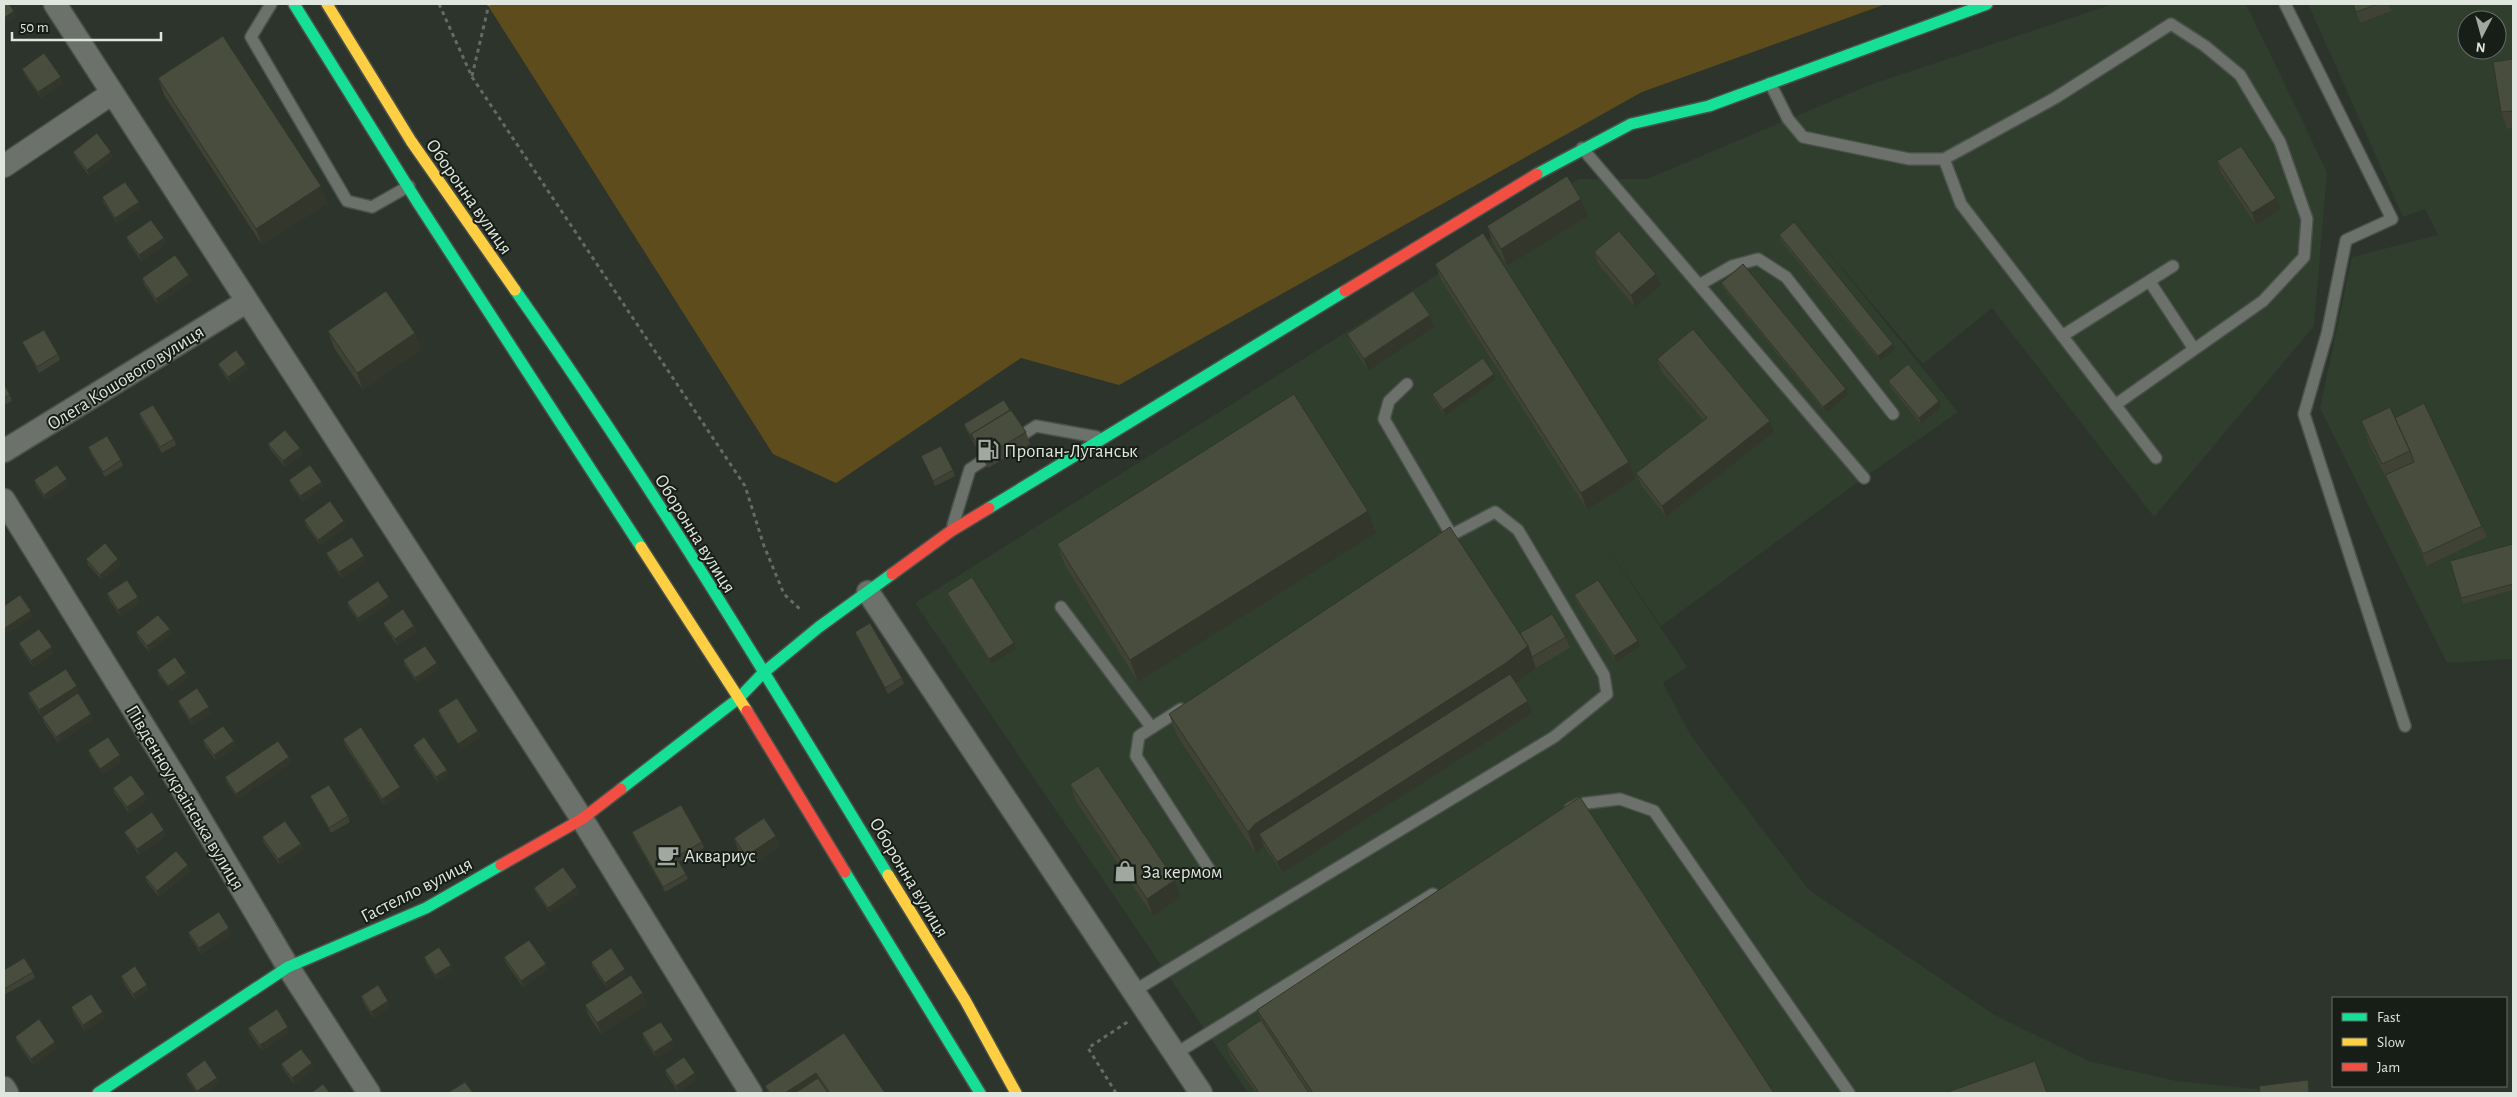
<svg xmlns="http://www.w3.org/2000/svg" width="2517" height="1097" font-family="'Alegreya Sans',sans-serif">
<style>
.built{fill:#2f3e2d;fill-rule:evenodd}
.green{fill:#5e4c1c}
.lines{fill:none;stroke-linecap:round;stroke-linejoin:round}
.lane-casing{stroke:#4a504a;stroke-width:14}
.street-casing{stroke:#4a504a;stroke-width:25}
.fast-casing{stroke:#4a504a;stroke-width:14}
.slow-casing{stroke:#4a504a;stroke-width:14}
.jam-casing{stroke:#4a504a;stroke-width:14}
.path{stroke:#666a66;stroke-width:3;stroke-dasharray:4 4;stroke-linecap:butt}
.lane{stroke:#6c716b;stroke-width:11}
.street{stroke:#6c716b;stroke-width:22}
.fast{stroke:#16e098;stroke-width:11}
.slow{stroke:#ffcf43;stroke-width:11}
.jam{stroke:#f24e42;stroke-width:11}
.wall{fill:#3f4234}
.shaded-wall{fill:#33362b}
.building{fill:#494d3d;stroke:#33362b}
.labels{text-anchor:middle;stroke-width:4;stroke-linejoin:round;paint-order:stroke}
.street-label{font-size:19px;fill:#dee6dd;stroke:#171d17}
.poi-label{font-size:19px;fill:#dee6dd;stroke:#171d17;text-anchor:start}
</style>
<rect width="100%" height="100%" fill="#2d342c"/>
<path class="built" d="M2113,4H2246L2327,172L2314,326L2154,517L1992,308L1923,364L1821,243L1958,412L1872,472L1661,626L1609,550L1687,667L1663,683L1691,736L1809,890L1993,1014L2088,1061L2177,1081L2295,1093H1248L915,603L1429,280L1579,179H1647L1872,84Z
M2308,4H2513V659L2447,663L2320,408L2352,257L2438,235L2425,209L2403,217ZM2467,20H2497V50H2467Z"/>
<path class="green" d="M487,4H1886L1642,92L1119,385L1021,358L836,483L773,454Z"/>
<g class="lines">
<g class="lane-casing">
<path id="lane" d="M271,4L251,37L347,201L372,207L409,186
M2285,4L2392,219L2346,240L2327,334L2304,414L2405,726
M1770,83L1788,119L1803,137L1909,159H1944L2055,98L2171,24L2205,46L2240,75L2280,142L2307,219L2304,257L2263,301L2115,405
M1582,148L1864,478
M1944,159L1961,204L2156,458
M2150,282L2194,349
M1699,285L1732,266L1758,259L1786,277L1893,414
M2062,336L2173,266
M1407,384L1389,401L1384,419L1451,534
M1013,441L1036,426L1097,437
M953,525L970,469L996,452
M1061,607L1152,728
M1181,709L1139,736L1136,756L1209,869
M1570,809L1579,804L1620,799L1654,811L1849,1093
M1134,991L1554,737L1607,694L1604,675L1518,530L1495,512L1442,540
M1175,1054L1433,894"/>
</g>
<g class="street-casing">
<path id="street" d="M55,4L582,819L751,1093
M4,166L111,94
M4,451L246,302
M4,500L177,780L288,967L369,1093
M868,592L1201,1093
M4,1088L7,1093"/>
</g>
<g class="fast-casing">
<path id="fast" d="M294,4L418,203L641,547
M1537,174L1631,124L1709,106L1987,4
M515,290C648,479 768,678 888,875
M989,508L1345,291
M621,789L739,698L763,673L819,627L892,574
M845,872L980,1093
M98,1093L288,967L426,908L501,865"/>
</g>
<g class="slow-casing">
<path id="slow" d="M327,4L411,141L515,290
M641,547L747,711
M888,875L965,1000L1016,1093"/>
</g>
<g class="jam-casing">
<path id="jam" d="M1345,291L1537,174
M892,574L951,531L989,508
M747,711L845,872
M501,865L582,819L621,789"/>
</g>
<path class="path" d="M439,4L472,77L745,486L764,546L784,594L802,611
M472,76L489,4
M1116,1093L1088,1048L1129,1021"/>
<use href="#lane" class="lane"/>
<use href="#street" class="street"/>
<use href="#fast" class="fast"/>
<use href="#slow" class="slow"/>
<use href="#jam" class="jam"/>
</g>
<path class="wall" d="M2353,4H2389L2392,11L2360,23Z
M2513,59V128L2507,129L2501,112Z
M22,69L63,83L41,98L24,74Z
M158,78L328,203L262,245L164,95Z
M73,152L113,157L89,176L75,157Z
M2217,161L2280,209L2256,225L2221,173Z
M102,197L141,208L117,223L104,203Z
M1588,216L1507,266L1493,243L1487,226Z
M1779,235L1893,344L1895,349L1880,361L1781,241Z
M126,237L164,238L166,244L141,261L128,242Z
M1594,252L1661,285L1635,307L1598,264Z
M1435,264L1629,462L1635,479L1587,510L1441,280Z
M189,275L191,281L158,305L144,284L142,278Z
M1721,283L1848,395L1826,413L1723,288Z
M1430,315L1434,327L1368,371L1352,346L1347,334Z
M328,331L415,333L421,350L363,390L334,348Z
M22,342L58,354L60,360L39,373L25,348Z
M1657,359L1774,432L1666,517L1641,485L1636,473L1704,421L1661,371Z
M218,364L248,369L230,383L220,369Z
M1494,374L1496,379L1445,416L1434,400L1432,394Z
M1888,381L1939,401L1941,407L1921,424L1890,387Z
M4,384L10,395L12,401L4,405Z
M1010,410L1026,432L1030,444L988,468L966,430L964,424Z
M139,413L174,439L176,445L162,453L141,419Z
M2395,418L2482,526L2487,537L2427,566L2369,443L2361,421Z
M268,444L300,448L302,454L285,467L270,449Z
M88,447L121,460L123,466L105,477L90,453Z
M921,456L953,470L955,476L935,486Z
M67,479L69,485L46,500L36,486L34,480Z
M289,480L322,482L324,487L303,502L291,485Z
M1368,511L1376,533L1138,682L1065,566L1057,544Z
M304,520L344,521L346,527L320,545L306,526Z
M2513,544V590L2463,604L2461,598Z
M326,553L366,562L341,578L329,559Z
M86,559L121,565L102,580L88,565Z
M107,593L140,603L120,616L109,599Z
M947,593L1016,649L991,664L949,599Z
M1574,595L1638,641L1640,646L1616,662L1576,601Z
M347,602H391L360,623L349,608Z
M383,623L414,626L417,632L397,645L385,628Z
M136,632L172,634L149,652L138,638Z
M855,632L902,678L904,684L888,694L857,637Z
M1520,633L1566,637L1570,648L1536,668L1517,683L1528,701L1532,713L1282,873L1264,846L1256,854L1177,736L1169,714Z
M19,643L54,653L33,667L21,648Z
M403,660L439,669L417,683L405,666Z
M157,670L186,673L188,678L171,691L159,676Z
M79,691L41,716L30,699L28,693Z
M178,701L211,713L192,725L180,706Z
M438,710L478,731L480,737L461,749L440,716Z
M91,714L93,719L58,743L44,723L42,717Z
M343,739L402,793L384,805L345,745Z
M203,740L234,741L236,746L216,761L205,746Z
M413,745L447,770L449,775L438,783L415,750Z
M88,750L122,761L103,774L90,756Z
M289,757L291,763L238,799L227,783L225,777Z
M1070,784L1175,880L1181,897L1153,916L1076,801Z
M113,788L145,794L147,800L129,813L115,794Z
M310,796L348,816L350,822L331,833L312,801Z
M124,832L166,836L139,855L127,837Z
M632,832L702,842L704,848L679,862L686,874L688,879L665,892L634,838Z
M776,836L780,847L750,867L738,850L734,838Z
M262,837L303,849L280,865L264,843Z
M190,871L159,897L147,882L145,877Z
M577,887L579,893L550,913L536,893L534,888Z
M188,932L231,934L201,954L190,937Z
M424,957L451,965L453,971L437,980L426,963Z
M504,957L548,970L523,987L506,963Z
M591,962L625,969L627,975L607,988L593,968Z
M4,970L33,972L35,978L4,995Z
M121,976L149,990L135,1000L123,982Z
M643,993L647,1005L601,1034L589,1016L585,1005Z
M361,996L390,1007L373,1018L363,1002Z
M71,1007L105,1018L85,1031L73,1013Z
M1257,1010L1774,1093H1256L1230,1056L1226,1044L1261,1020Z
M248,1028L290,1032L262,1051L250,1034Z
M642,1033L675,1046L656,1058L644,1039Z
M844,1033L885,1093H768L765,1086Z
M15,1037L57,1048L33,1065L17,1042Z
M281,1064L314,1069L294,1084L283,1069Z
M665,1070L697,1079L678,1092L667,1076Z
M186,1074L217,1078L219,1083L205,1093H197L188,1080Z"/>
<path class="shaded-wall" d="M14,11L16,17L4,25V18Z
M61,77L63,83L41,98L38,92Z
M111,152L113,157L89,176L87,170Z
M321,186L328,203L262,245L256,229Z
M2276,198L2280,209L2256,225L2252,213Z
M1581,199L1588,216L1507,266L1501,249Z
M139,202L141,208L117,223L115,218Z
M164,238L166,244L141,261L139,255Z
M1656,274L1661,285L1635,307L1631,295Z
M189,275L191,281L158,305L156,299Z
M1430,315L1434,327L1368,371L1364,359Z
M415,333L421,350L363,390L357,373Z
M1893,344L1895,349L1880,361L1878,356Z
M246,364L248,369L230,383L228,377Z
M1494,374L1496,379L1445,416L1443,410Z
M1846,389L1848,395L1826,413L1823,407Z
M1939,401L1941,407L1921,424L1919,418Z
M1770,421L1774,432L1666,517L1662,506Z
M300,448L302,454L285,467L283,461Z
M1629,462L1635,479L1587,510L1581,493Z
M67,479L69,485L46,500L44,495Z
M322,482L324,487L303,502L300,496Z
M1368,511L1376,533L1138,682L1130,660Z
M344,521L346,527L320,545L318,540Z
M364,556L366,562L341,578L339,572Z
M118,559L121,565L102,580L100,575Z
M138,597L140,603L120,616L118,610Z
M389,597L391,602L360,623L358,618Z
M31,611L33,617L7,634L5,628Z
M414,626L417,632L397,645L395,639Z
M170,629L172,634L149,652L147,646Z
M1638,641L1640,646L1616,662L1614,656Z
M1014,643L1016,649L991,664L989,659Z
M1528,646L1536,668L1514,685L1259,834L1264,846L1256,854L1248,832L1255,824Z
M52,647L54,653L33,667L31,661Z
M437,663L439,669L417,683L415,678Z
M186,673L188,678L171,691L168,686Z
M77,686L79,691L41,716L39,710Z
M1528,701L1532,713L1282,873L1277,862Z
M209,707L211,713L192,725L190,719Z
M91,714L93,719L58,743L56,737Z
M478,731L480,737L461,749L458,744Z
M234,741L236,746L216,761L214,755Z
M120,755L122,761L103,774L100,769Z
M289,757L291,763L238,799L236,794Z
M447,770L449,775L438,783L436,777Z
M400,787L402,793L384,805L382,799Z
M145,794L147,800L129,813L127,807Z
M164,830L166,836L139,855L137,849Z
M776,836L780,847L750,867L746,856Z
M301,844L303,849L280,865L278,859Z
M188,865L190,871L159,897L157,891Z
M1175,880L1181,897L1153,916L1147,899Z
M577,887L579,893L550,913L548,908Z
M229,928L231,934L201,954L199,948Z
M546,964L548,970L523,987L521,981Z
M451,965L453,971L437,980L435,975Z
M625,969L627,975L607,988L605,983Z
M147,985L149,990L135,1000L133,994Z
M643,993L647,1005L601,1034L597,1023Z
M388,1001L390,1007L373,1018L371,1012Z
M103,1012L105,1018L85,1031L83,1025Z
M288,1027L290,1032L262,1051L260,1045Z
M673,1040L675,1046L656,1058L654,1052Z
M55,1042L57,1048L33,1065L31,1059Z
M312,1063L314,1069L294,1084L292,1078Z
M695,1073L697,1079L678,1092L676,1086Z
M816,1073L822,1090L816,1093H785Z
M217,1078L219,1083L205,1093H198L197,1091Z
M2308,1080L2312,1093H2309Z"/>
<path class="building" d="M4,4H9L14,11L4,18Z
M2353,4H2378L2356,12Z
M223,36L321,186L256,229L158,78Z
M44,53L61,77L38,92L22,69Z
M2513,59V111L2501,112L2493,62Z
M97,133L111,152L87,170L73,152Z
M2241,146L2276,198L2252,213L2217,161Z
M1567,176L1581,199L1501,249L1487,226Z
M125,182L139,202L115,218L102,197Z
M151,220L164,238L139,255L126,237Z
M1794,222L1893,344L1878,356L1779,235Z
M1619,231L1656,274L1631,295L1594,252Z
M1483,233L1629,462L1581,493L1435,264Z
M175,255L189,275L156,299L142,278Z
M1743,264L1846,389L1823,407L1721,283Z
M386,291L415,333L357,373L328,331Z
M1413,291L1430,315L1364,359L1347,334Z
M1693,329L1770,421L1662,506L1636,473L1707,418L1657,359Z
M44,330L58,354L37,367L22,342Z
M236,350L246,364L228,377L218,364Z
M1483,358L1494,374L1443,410L1432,394Z
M1908,364L1939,401L1919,418L1888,381Z
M4,384L10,395L4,398Z
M1294,394L1368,511L1130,660L1057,544Z
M1004,400L1010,410L971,434L973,440L964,424Z
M2424,403L2482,526L2423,554L2385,475L2414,462L2410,451L2395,418Z
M153,405L174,439L160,447L139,413Z
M2390,407L2410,451L2382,464L2361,421Z
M1011,410L1026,432L984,457L971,434Z
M285,430L300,448L283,461L268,444Z
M107,436L121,460L103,472L88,447Z
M941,446L953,470L933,481L921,456Z
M57,465L67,479L44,495L34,480Z
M310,465L322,482L300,496L289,480Z
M330,501L344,521L318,540L304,520Z
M1450,527L1528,646L1506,663L1255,824L1248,832L1169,714Z
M352,537L364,556L339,572L326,553Z
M105,543L118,559L100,575L86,559Z
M2513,544V584L2461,598L2450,561Z
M972,577L1014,643L989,659L947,593Z
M127,580L138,597L118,610L107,593Z
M1598,580L1638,641L1614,656L1574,595Z
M378,581L389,597L358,618L347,602Z
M20,595L31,611L5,628L4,626V606Z
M403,609L414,626L395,639L383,623Z
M1552,614L1566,637L1532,657L1528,646L1520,633Z
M158,615L170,629L147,646L136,632Z
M870,623L902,678L885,688L855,632Z
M39,629L52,647L31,661L19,643Z
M425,646L437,663L415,678L403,660Z
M175,657L186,673L168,686L157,670Z
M66,669L77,686L39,710L28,693Z
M1510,674L1528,701L1277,862L1259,834Z
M197,688L209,707L190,719L178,701Z
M78,693L91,714L56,737L42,717Z
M457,698L478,731L458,744L438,710Z
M223,726L234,741L214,755L203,740Z
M361,727L400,787L382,799L343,739Z
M108,737L120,755L100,769L88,750Z
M424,737L447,770L436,777L413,745Z
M278,741L289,757L236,794L225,777Z
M1098,766L1175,880L1147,899L1070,784Z
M131,775L145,794L127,807L113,788Z
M329,785L348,816L329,828L310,796Z
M1580,797L1774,1093H1313L1257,1010Z
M681,805L702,842L676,857L686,874L663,887L632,832Z
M152,812L164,830L137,849L124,832Z
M764,818L776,836L746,856L734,838Z
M285,821L301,844L278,859L262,837Z
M176,851L188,865L157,891L145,877Z
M563,867L577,887L548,908L534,888Z
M219,912L229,928L199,948L188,932Z
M529,940L546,964L521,981L504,957Z
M439,947L451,965L435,975L424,957Z
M611,948L625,969L605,983L591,962Z
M24,958L33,972L4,989V970Z
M135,966L147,985L133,994L121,976Z
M631,975L643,993L597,1023L585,1005Z
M378,985L388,1001L371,1012L361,996Z
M91,994L103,1012L83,1025L71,1007Z
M277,1009L288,1027L260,1045L248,1028Z
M39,1019L55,1042L31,1059L15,1037Z
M1261,1020L1309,1093H1259L1226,1044Z
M661,1022L673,1040L654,1052L642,1033Z
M844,1033L885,1093H830L816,1073L785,1093H770L765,1086Z
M301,1049L312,1063L292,1078L281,1064Z
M684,1057L695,1073L676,1086L665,1070Z
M205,1060L217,1078L197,1091L186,1074Z
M2035,1061L2047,1093H1945Z
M818,1078L828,1093H795Z
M2308,1080L2309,1093H2260L2259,1086Z
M465,1082L473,1093H450L449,1092Z
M323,1084L330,1093H311Z"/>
<defs>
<g id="fuel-bare" transform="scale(1.725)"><path d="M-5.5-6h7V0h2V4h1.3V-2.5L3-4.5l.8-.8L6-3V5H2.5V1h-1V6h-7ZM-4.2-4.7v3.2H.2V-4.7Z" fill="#a0a89f" stroke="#171d17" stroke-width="2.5" paint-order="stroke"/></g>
<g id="cafe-bare" transform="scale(1.725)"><path d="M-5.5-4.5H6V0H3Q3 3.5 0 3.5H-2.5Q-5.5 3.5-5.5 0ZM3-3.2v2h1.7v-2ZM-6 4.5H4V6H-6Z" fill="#a0a89f" stroke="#171d17" stroke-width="2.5" paint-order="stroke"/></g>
<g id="shop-bare" transform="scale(1.725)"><path d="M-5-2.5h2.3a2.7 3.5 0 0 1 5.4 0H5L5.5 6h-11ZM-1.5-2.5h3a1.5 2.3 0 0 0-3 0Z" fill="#a0a89f" stroke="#171d17" stroke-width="2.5" paint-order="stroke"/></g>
</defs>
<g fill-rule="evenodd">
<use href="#fuel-bare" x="988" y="450"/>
<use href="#cafe-bare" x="668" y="855"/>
<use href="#shop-bare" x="1125" y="871"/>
</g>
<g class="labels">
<g class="street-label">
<text transform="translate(470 196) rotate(55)" y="7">Оборонна вулиця</text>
<text transform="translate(125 377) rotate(-32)" y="7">Олега Кошового вулиця</text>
<text transform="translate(696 533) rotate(58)" y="7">Оборонна вулиця</text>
<text transform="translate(186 797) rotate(59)" y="7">Південноукраїнська вулиця</text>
<text transform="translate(910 877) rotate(59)" y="7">Оборонна вулиця</text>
<text transform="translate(416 889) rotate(-27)" y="7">Гастелло вулиця</text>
</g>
<g class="poi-label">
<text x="1004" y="457">Пропан-Луганськ</text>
<text x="684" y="862">Аквариус</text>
<text x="1142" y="878">За кермом</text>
</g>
</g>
<rect width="2517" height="1097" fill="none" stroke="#dee6dd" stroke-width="10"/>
<rect x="2332" y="997" width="175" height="90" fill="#171d17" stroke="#676d66"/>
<rect x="2342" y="1013" width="25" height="8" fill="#16e098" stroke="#676d66"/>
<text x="2377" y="1022" font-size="15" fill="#dee6dd">Fast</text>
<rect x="2342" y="1038" width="25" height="8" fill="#ffcf43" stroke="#676d66"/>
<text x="2377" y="1047" font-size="15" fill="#dee6dd">Slow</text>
<rect x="2342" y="1063" width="25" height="8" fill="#f24e42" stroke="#676d66"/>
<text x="2377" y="1072" font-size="15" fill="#dee6dd">Jam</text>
<g transform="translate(2482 35) rotate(186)"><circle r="24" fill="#171d17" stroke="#676d66"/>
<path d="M0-4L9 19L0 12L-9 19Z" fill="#a0a89f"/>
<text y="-8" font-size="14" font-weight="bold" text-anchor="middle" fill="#dee6dd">N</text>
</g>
<path d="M12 32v8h149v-8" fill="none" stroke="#dee6dd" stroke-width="2.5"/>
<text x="20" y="32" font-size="15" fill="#dee6dd" stroke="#171d17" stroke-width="4" paint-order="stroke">50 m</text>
</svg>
